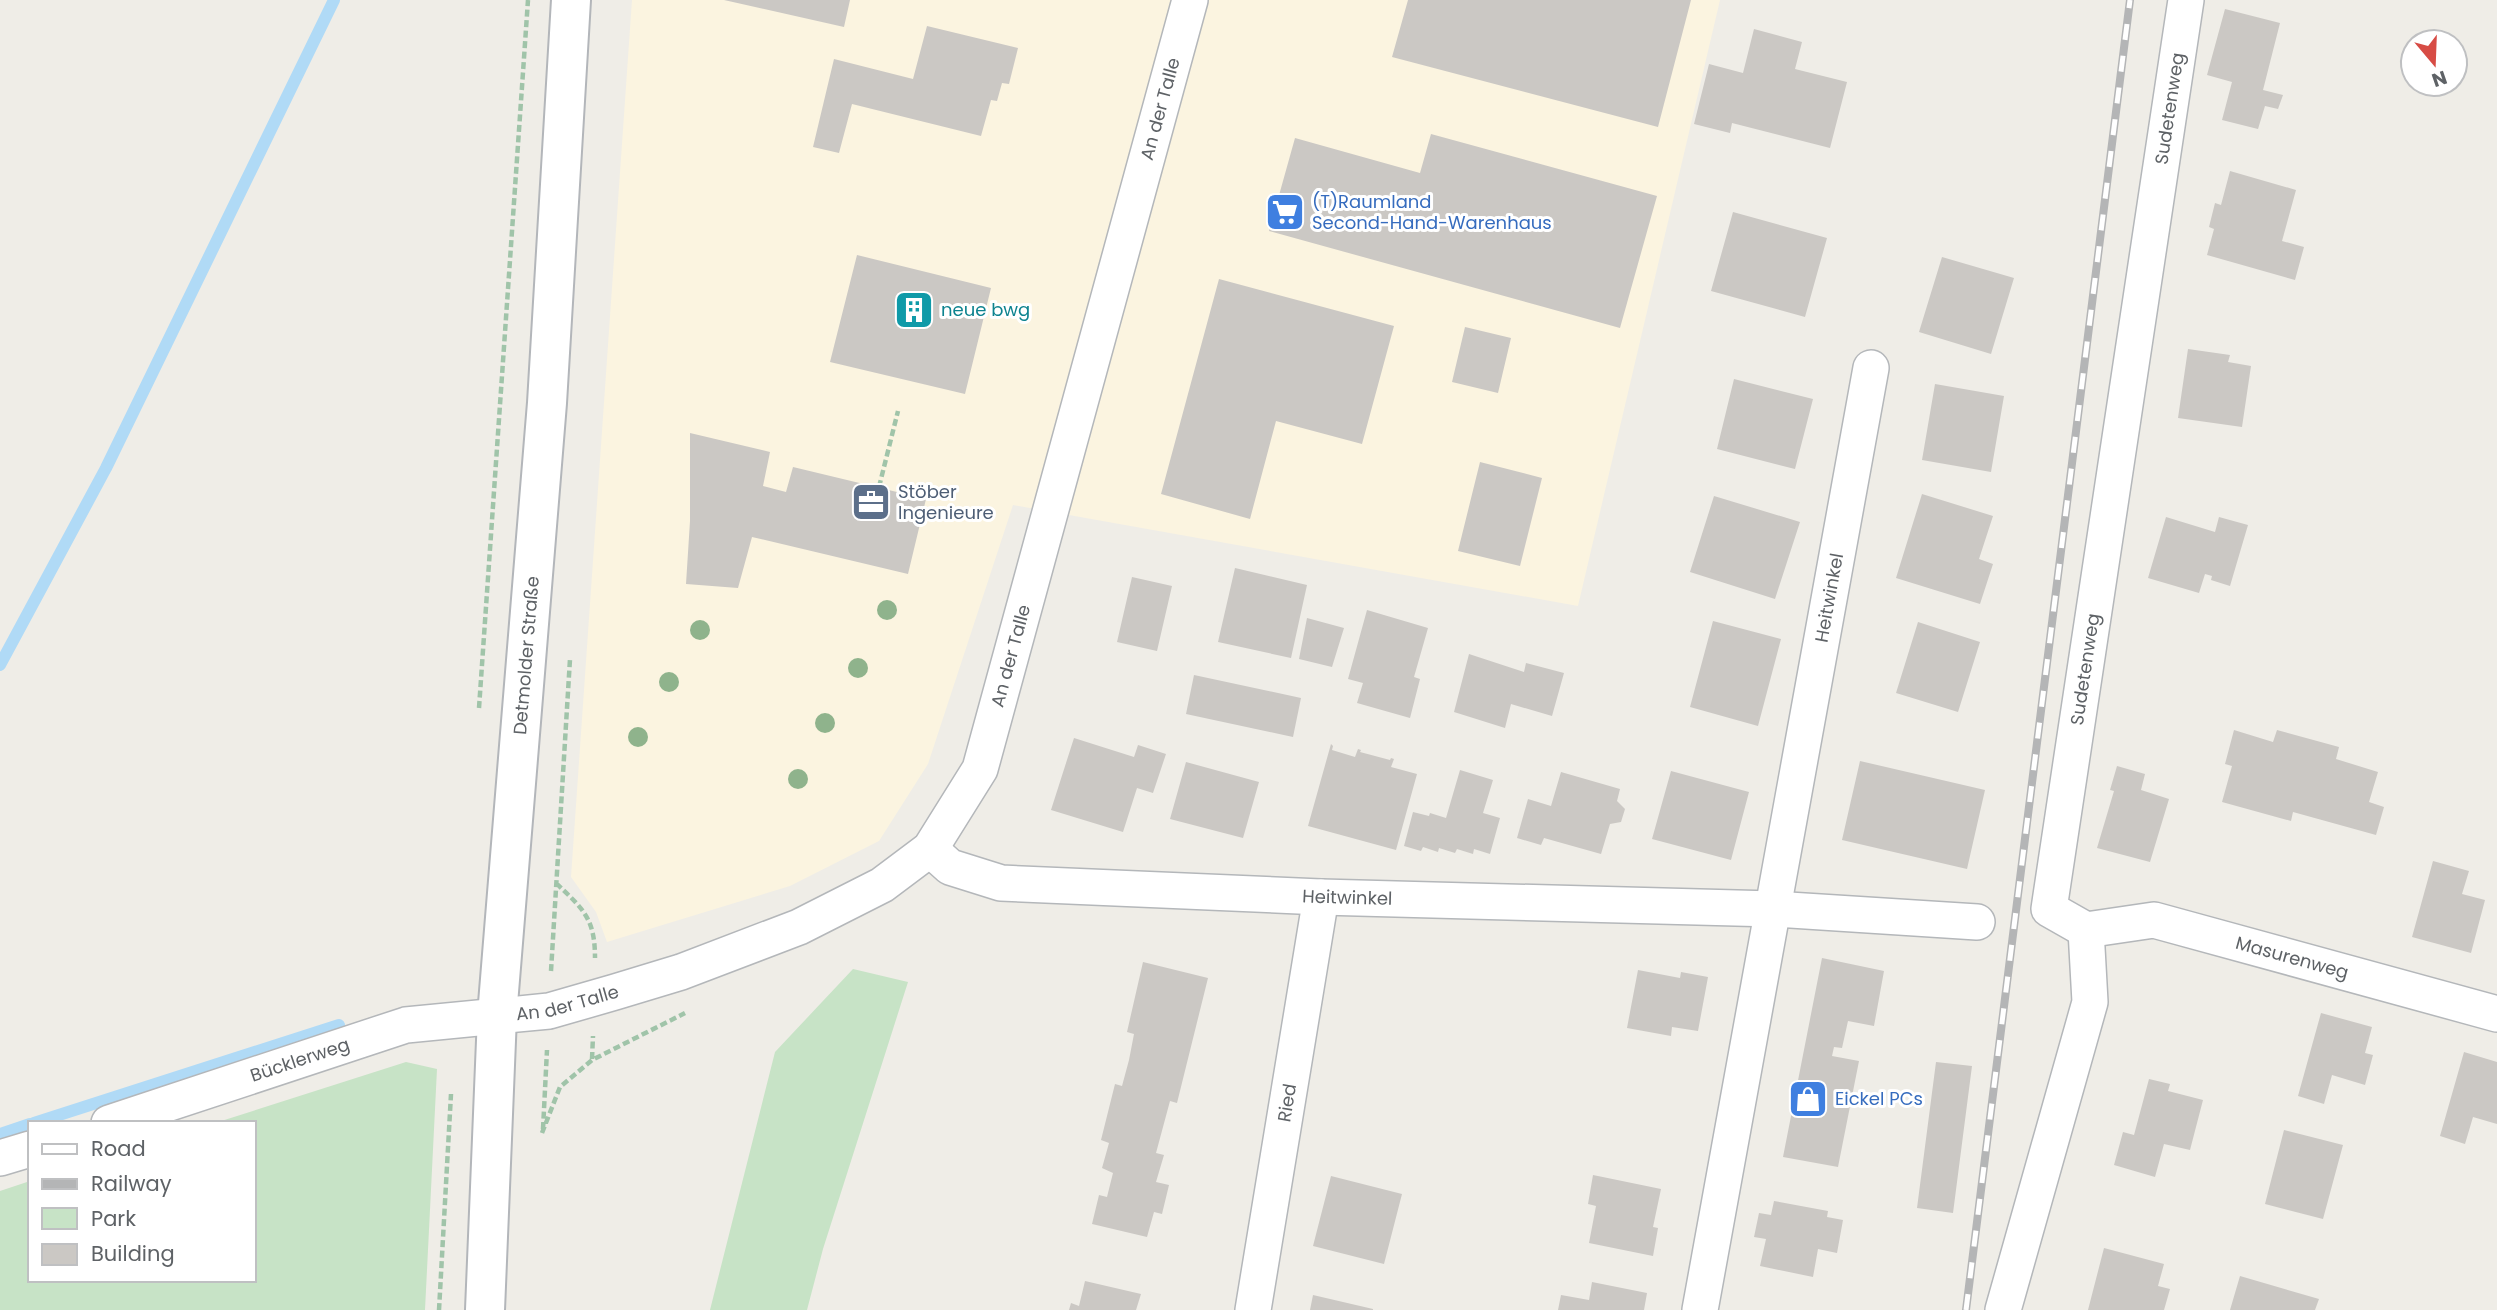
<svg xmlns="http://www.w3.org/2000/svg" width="2497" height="1310" font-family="Poppins,sans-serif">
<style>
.commercial{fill:#fbf4e0}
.green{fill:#c7e3c6}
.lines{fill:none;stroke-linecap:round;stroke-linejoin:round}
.stream{stroke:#b0daf6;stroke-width:12}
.building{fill:#cbc8c4}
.street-casing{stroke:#b4b7ba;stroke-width:38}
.secondary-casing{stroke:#b3b6ba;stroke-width:42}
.path{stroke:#a0c4a9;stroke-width:4.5;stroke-dasharray:7 3.5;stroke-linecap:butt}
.street{stroke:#fff;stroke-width:35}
.secondary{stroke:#fff;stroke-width:38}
.rail-casing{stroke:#b4b5b6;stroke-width:8}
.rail{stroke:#fff;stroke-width:5;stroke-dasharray:16;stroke-linecap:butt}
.tree{fill:#8fb38c}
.labels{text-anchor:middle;stroke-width:6;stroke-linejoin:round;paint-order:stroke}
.street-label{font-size:18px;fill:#5e6266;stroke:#fff}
.shop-label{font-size:18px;fill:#366cbe;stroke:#fff;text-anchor:start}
.culture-label{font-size:18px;fill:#0d838f;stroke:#fff;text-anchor:start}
.service-label{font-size:18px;fill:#4e5e75;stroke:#fff;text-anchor:start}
</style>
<rect width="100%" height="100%" fill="#efede7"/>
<path class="commercial" d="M632,0H1720L1578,606L1013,505L928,764L879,841L790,886L607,942L596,912L571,877Z"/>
<path class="green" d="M853,969L908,982L823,1249L807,1310H710L775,1052Z
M406,1062L437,1069L425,1310H0V1191L30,1181V1280H254V1123H215Z"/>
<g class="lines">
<path class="stream" d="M0,665L106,468L334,0
M34,1123L339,1025
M0,1134L30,1124"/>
</g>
<path class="building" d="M724,0H850L844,27Z
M1408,0H1691L1658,127L1392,57Z
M2225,9L2280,23L2263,90L2283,95L2278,109L2265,106L2258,129L2222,120L2232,82L2207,75Z
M927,26L1018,48L1009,84L1002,83L997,101L991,100L981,136L852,104L839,153L813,147L834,59L913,79Z
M1754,29L1802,42L1795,69L1847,82L1830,148L1732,123L1730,133L1694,124L1709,64L1743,73Z
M1431,134L1657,196L1620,328L1269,231L1295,138L1420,173Z
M2230,171L2296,190L2282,241L2304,247L2295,280L2207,255L2214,229L2209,227L2215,203L2221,205Z
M1733,212L1827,238L1805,317L1711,291Z
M857,255L991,288L965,394L830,362Z
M1942,257L2014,278L1991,354L1919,332Z
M1219,279L1394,326L1362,444L1276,421L1250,519L1161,494Z
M1465,327L1511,338L1498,393L1452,382Z
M2188,349L2230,355L2228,362L2251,366L2242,427L2178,418Z
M1734,379L1813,399L1795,469L1717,449Z
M1935,384L2004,396L1991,472L1922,460Z
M690,433L770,452L763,486L786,492L793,467L926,499L908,574L752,537L738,588L686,584L690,521Z
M1480,462L1542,478L1520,566L1458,551Z
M1922,494L1993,516L1979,559L1993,564L1980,604L1896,578Z
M1714,496L1800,522L1775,599L1690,572Z
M2166,517L2215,532L2219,517L2248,525L2230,586L2211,580L2212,576L2205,574L2199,593L2148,578Z
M1235,568L1307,585L1291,658L1218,642Z
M1132,577L1172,586L1157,651L1117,642Z
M1367,610L1428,628L1414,677L1420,679L1410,718L1357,703L1363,683L1348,679Z
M1307,618L1344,628L1332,667L1299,659Z
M1713,621L1781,639L1758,726L1690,707Z
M1918,622L1980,642L1958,712L1896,693Z
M1469,654L1524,672L1526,663L1564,673L1552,716L1511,704L1505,728L1454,712Z
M1194,675L1301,698L1293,737L1186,714Z
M2234,730L2273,742L2277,730L2339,747L2336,759L2378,772L2369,802L2384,807L2376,835L2293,812L2291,821L2222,802L2232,766L2225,764Z
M1074,738L1134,757L1138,745L1166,754L1153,793L1137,788L1123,832L1051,810Z
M1331,744L1333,746L1332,750L1355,757L1358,749L1361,750L1360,752L1390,760L1391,758L1394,759L1391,767L1417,774L1396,850L1308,826Z
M1860,761L1985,790L1967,869L1842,840Z
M1186,762L1259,782L1243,838L1170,819Z
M2117,766L2145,774L2141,790L2169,799L2150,862L2097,848L2114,791L2110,790Z
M1460,770L1493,780L1483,813L1500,818L1490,854L1474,849L1473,854L1457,849L1455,853L1439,848L1438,852L1423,847L1421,851L1404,846L1413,812L1429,816L1430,813L1446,818Z
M1671,771L1749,792L1731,860L1652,839Z
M1561,772L1620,789L1617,801L1625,809L1621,822L1610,824L1601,854L1544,838L1541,845L1517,838L1528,799L1551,806Z
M2433,861L2469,871L2462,894L2485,900L2471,953L2412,937Z
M1822,958L1884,971L1874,1026L1848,1021L1842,1048L1834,1047L1832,1056L1859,1061L1838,1167L1783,1157Z
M1143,962L1208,978L1177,1103L1170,1101L1156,1153L1164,1155L1156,1182L1169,1185L1162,1214L1154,1212L1147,1237L1092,1224L1099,1195L1107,1197L1113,1173L1102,1168L1109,1143L1101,1140L1115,1084L1122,1086L1129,1060L1134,1034L1127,1032Z
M1638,970L1680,978L1681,972L1708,977L1698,1031L1672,1027L1671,1036L1627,1028Z
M2321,1013L2372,1027L2365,1053L2373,1055L2365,1085L2332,1075L2324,1104L2298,1096Z
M2464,1052L2497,1062V1124L2473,1117L2465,1144L2440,1136Z
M1936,1062L1972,1066L1953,1213L1917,1208Z
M2149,1079L2170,1084L2168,1091L2203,1100L2190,1150L2164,1144L2155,1177L2114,1165L2123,1132L2134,1135Z
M2284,1130L2343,1145L2323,1219L2265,1204Z
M1593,1175L1661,1189L1653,1227L1658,1228L1653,1256L1589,1243L1596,1206L1588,1204Z
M1331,1176L1402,1194L1384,1264L1313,1246Z
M1774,1201L1828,1211L1827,1217L1843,1220L1837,1253L1818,1249L1813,1277L1760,1266L1766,1239L1754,1237L1759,1213L1771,1215Z
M2104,1248L2164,1264L2158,1286L2170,1289L2164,1310H2088Z
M2240,1276L2319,1299L2315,1310H2230Z
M1085,1281L1141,1294L1136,1310H1069L1071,1303L1079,1306Z
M1592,1282L1647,1293L1644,1310H1558L1561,1295L1589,1300Z
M1313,1295L1373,1309V1310H1310Z"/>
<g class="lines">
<g class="street-casing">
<g id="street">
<path id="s1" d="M930,849L950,867L1001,883L1321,897L1774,909L1977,922"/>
<path id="s2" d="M2086,930L2049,909L2186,0"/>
<path id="s3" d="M2086,930L2154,920L2497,1014"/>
<path id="s4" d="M109,1123L406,1025L549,1011L615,992L681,972L799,927L882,885L930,849L980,769L1190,0"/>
<path d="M0,1158L30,1149"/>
<path id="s5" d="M1253,1310L1321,897"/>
<path id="s6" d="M1700,1310L1871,368"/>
<path d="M2003,1310L2090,1002L2086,930"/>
</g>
</g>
<g class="secondary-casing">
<g id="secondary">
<path id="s7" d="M485,1310L497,1016L547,403L571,0"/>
</g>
</g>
<path class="path" d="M879,487L898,411
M479,708L528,0
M556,883C583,909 595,918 595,958
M551,971L570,659
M592,1059L593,1036
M543,1129L547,1050
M542,1133L560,1087L592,1060L685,1013
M439,1310L451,1094"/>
<use href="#street" class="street"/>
<use href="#secondary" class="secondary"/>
<g class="rail-casing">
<path id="rail" d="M1966,1310L2130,0"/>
</g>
<use href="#rail" class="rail"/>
</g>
<g class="tree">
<circle cx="887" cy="610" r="10"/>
<circle cx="700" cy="630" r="10"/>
<circle cx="858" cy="668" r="10"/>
<circle cx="669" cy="682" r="10"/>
<circle cx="825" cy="723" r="10"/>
<circle cx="638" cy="737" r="10"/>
<circle cx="798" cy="779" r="10"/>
</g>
<defs>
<g id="supermarket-square" transform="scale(2.0125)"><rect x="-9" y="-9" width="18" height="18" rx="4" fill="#3f7fe0" stroke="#fff"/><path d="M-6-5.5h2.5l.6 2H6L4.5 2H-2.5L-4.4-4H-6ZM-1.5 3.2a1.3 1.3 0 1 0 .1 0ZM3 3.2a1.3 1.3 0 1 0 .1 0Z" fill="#fff"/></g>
<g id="building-square" transform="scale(2.0125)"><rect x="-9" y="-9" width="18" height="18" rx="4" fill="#0f9aa8" stroke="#fff"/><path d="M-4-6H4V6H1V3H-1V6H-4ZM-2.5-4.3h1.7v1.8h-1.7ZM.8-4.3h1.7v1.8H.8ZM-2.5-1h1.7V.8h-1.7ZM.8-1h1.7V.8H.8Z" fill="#fff"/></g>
<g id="office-square" transform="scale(2.0125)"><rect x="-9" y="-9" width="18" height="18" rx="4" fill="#5c6f8a" stroke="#fff"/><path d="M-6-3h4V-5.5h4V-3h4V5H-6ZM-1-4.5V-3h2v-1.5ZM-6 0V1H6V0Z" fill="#fff"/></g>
<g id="shop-square" transform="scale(2.0125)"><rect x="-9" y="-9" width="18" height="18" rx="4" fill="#3f7fe0" stroke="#fff"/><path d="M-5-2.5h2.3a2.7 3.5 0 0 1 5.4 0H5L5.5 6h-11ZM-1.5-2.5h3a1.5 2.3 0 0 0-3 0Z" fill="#fff"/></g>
</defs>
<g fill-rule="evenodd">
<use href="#supermarket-square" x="1285" y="212"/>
<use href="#building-square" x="914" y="310"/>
<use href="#office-square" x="871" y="502"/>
<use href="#shop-square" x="1808" y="1099"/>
</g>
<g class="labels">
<g class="street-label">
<text dy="6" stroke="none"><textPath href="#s2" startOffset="852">Sudetenweg</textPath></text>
<text dy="6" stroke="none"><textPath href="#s4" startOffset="1652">An der Talle</textPath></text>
<text dy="6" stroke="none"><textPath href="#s6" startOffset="724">Heitwinkel</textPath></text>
<text dy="6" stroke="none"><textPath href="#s7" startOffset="656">Detmolder Straße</textPath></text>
<text dy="6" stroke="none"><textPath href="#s4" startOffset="1085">An der Talle</textPath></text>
<text dy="6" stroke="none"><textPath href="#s2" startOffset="285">Sudetenweg</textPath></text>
<text dy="6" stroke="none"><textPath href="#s1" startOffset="427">Heitwinkel</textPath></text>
<text dy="6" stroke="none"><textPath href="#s3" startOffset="212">Masurenweg</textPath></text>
<text dy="6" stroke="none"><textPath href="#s4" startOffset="476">An der Talle</textPath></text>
<text dy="6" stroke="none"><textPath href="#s4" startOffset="201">Bücklerweg</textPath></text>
<text dy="6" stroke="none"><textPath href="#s5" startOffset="210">Ried</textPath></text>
</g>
<g class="shop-label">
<text x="1312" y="208">(T)Raumland<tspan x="1312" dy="21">Second-Hand-Warenhaus</tspan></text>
<text x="1835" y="1105">Eickel PCs</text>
</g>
<g class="culture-label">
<text x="941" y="316">neue bwg</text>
</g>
<g class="service-label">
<text x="898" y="498">Stöber<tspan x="898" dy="21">Ingenieure</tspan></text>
</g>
</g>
<rect x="28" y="1121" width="228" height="161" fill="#ffffff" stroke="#bfc0c2" stroke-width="2"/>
<rect x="42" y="1144" width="35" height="10" fill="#ffffff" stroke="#bfc0c2" stroke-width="2"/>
<text x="91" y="1156" font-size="21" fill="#5e6266">Road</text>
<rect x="42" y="1179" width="35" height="10" fill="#b4b5b6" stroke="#bfc0c2" stroke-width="2"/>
<text x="91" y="1191" font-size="21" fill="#5e6266">Railway</text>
<rect x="42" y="1208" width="35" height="21" fill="#c7e3c6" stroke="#bfc0c2" stroke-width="2"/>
<text x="91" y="1226" font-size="21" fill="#5e6266">Park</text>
<rect x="42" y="1244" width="35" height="21" fill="#cbc8c4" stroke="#bfc0c2" stroke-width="2"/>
<text x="91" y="1261" font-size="21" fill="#5e6266">Building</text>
<g transform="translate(2434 63) rotate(161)"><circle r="33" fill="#ffffff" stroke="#bfc0c2" stroke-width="2"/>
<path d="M0-5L12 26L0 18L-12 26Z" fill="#d74c45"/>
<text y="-10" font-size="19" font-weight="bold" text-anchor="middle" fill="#5e6266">N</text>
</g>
</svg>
